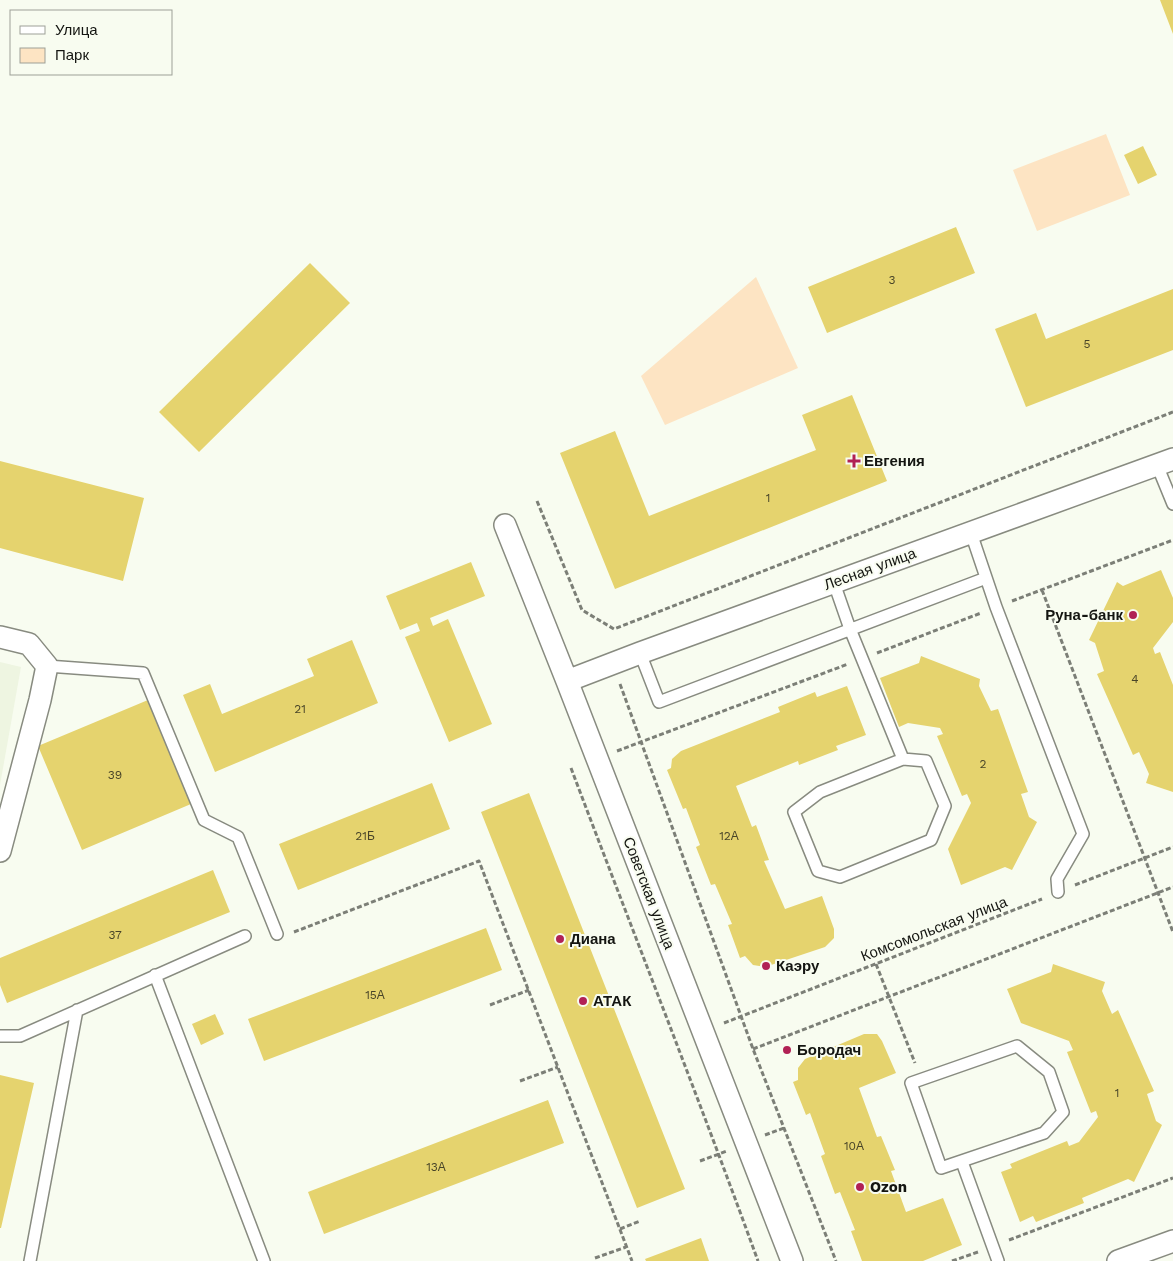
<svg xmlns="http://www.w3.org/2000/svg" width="1173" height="1261" font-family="'Work Sans',sans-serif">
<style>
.built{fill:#eef5e1}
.green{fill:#fde4c3}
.building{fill:#e5d36e}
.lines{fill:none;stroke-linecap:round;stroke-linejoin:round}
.lane-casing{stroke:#888b80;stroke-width:14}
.street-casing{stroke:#888b80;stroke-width:24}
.path{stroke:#7c7f77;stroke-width:3;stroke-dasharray:5 2.5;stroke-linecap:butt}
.lane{stroke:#fff;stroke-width:11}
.street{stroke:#fff;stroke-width:21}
.poi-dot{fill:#b12155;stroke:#f8fcf0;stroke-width:2}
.labels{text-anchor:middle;stroke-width:4;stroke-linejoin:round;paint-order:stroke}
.number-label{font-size:12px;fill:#484428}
.poi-label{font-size:15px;font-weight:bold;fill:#141511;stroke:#f8fcf0;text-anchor:start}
.street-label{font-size:15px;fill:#141511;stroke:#f8fcf0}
</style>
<rect width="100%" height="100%" fill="#f8fcf0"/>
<path class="built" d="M0,662L21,667L0,785Z"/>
<path class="green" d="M1106,134L1130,195L1037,231L1013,170Z
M756,277L798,368L665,425L641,376Z"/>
<path class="building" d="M1160,0H1173V34Z
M1143,146L1157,175L1138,184L1124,155Z
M956,227L975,273L827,333L808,287Z
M310,263L350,303L199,452L159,412Z
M1173,289V350L1026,407L995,329L1036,313L1046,339Z
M852,395L887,481L615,589L560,453L615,431L649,516L816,450L802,415Z
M0,461L144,498L123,581L0,548Z
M471,562L485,596L430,618L433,626L448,619L492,724L449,742L405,637L420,631L417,623L400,630L386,596Z
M1161,570L1173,598V622L1153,648L1155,654L1160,652L1173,685V792L1146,783L1149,774L1139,752L1133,755L1097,674L1104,671L1095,643L1089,640L1117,582L1123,586Z
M352,640L378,703L215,772L183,695L210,684L222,714L314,676L307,659Z
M921,656L980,679L979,686L991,711L998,709L1028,792L1021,794L1029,817L1037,822L1012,870L1005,867L961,885L948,849L971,803L967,794L962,796L937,736L943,734L940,728L908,723L899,727L880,678L919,663Z
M847,686L866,735L836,746L838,750L799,765L798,761L736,786L752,827L756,825L769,860L764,861L785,909L822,896L834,929V938L825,947L765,967L753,965L745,956L740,958L728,925L732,924L715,884L711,885L696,847L700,845L686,808L683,809L667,770L671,768L672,759L681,751L780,712L778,707L815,692L817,697Z
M148,700L191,804L82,850L38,746Z
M432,783L450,829L298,890L279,844Z
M529,793L685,1189L637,1208L481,812Z
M213,870L230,912L7,1003L0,985V958Z
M486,928L502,970L264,1061L248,1019Z
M1053,964L1105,982L1102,991L1112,1014L1118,1010L1154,1091L1147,1094L1156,1121L1162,1125L1134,1182L1128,1179L1082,1198L1084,1203L1036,1222L1033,1216L1020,1222L1001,1172L1012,1168L1010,1164L1067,1141L1069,1146L1079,1142L1098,1117L1096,1111L1091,1113L1067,1052L1073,1050L1069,1041L1021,1023L1007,989L1051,972Z
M215,1014L224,1034L201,1045L192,1024Z
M864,1034H877L882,1041L896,1073L859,1088L877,1137L881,1136L895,1170L891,1171L906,1212L943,1198L962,1245L923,1261H862L851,1231L855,1230L840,1192L835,1194L821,1156L825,1154L810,1113L806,1115L793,1082L798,1080V1068L805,1059Z
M0,1075L34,1083L1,1228H0Z
M548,1100L564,1143L324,1234L308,1192Z
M701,1238L709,1261H646L645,1259Z"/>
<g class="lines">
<g class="lane-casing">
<path id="lane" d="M1157,465L1173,504
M971,533L996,607L1083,834L1057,879L1058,892
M834,583L850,629L903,759
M640,653L659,702L986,578
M47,666L143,673L204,820L238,837L277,934
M903,759L926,761L945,806L931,840L840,877L818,871L794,812L820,792Z
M155,975L264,1261
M0,1036H20L245,936
M1017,1046L1049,1072L1063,1112L1044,1133L941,1168L911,1083Z
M962,1162L998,1261
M30,1261L77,1010"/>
</g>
<g class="street-casing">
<path id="street" d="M505,525L567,681L792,1261
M0,637L29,644L47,666L40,700L0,851
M567,681L640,653L1173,459
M1118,1261L1173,1241"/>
</g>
<path class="path" d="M537,501L582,610L614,629L1173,412
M1042,590L1173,932
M1012,601L1173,540
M877,653L981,613
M620,684L753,1049L836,1261
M617,751L848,664
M571,768C633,932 698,1096 758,1261
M1075,885L1173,847
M294,932L479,861L632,1261
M876,964L915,1063
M490,1005L529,990
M724,1023L1042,899
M753,1049L1173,887
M520,1081L558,1067
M765,1135L784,1128
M700,1161L727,1151
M620,1229L640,1221
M1009,1240L1173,1178
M595,1258L626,1247
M952,1261L978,1252"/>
<use href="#lane" class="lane"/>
<use href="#street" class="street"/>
</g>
<g class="poi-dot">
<path d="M851.5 453.5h5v5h5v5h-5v5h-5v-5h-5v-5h5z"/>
<circle cx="1133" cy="615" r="5"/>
<circle cx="560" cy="939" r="5"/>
<circle cx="766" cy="966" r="5"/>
<circle cx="583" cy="1001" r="5"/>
<circle cx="787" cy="1050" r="5"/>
<circle cx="860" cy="1187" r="5"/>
</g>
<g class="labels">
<g class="number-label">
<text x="892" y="284">3</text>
<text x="1087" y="348">5</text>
<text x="768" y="502">1</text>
<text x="1135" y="683">4</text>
<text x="300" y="713">21</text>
<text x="983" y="768">2</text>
<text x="115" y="779">39</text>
<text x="365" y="840">21Б</text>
<text x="729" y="840">12А</text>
<text x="115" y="939">37</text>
<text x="375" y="999">15А</text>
<text x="1117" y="1097">1</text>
<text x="854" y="1150">10А</text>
<text x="436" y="1171">13А</text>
</g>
<g class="poi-label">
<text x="864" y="466">Евгения</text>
<text x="1123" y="620" text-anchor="end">Руна-банк</text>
<text x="570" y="944">Диана</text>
<text x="776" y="971">Каэру</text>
<text x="593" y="1006">АТАК</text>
<text x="797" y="1055">Бородач</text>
<text x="870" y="1192">Ozon</text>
</g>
<g class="street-label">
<text transform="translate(870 569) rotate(-20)" y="5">Лесная улица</text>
<text transform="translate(649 893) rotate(69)" y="5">Советская улица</text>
<text transform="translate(934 929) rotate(-21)" y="5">Комсомольская улица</text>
</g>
</g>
<rect x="10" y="10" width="162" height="65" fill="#f8fcf0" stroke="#9da097"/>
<rect x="20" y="26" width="25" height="8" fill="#ffffff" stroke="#9da097"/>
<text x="55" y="35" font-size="15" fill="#141511">Улица</text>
<rect x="20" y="48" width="25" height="15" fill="#fde4c3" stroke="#9da097"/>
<text x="55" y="60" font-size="15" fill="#141511">Парк</text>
</svg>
